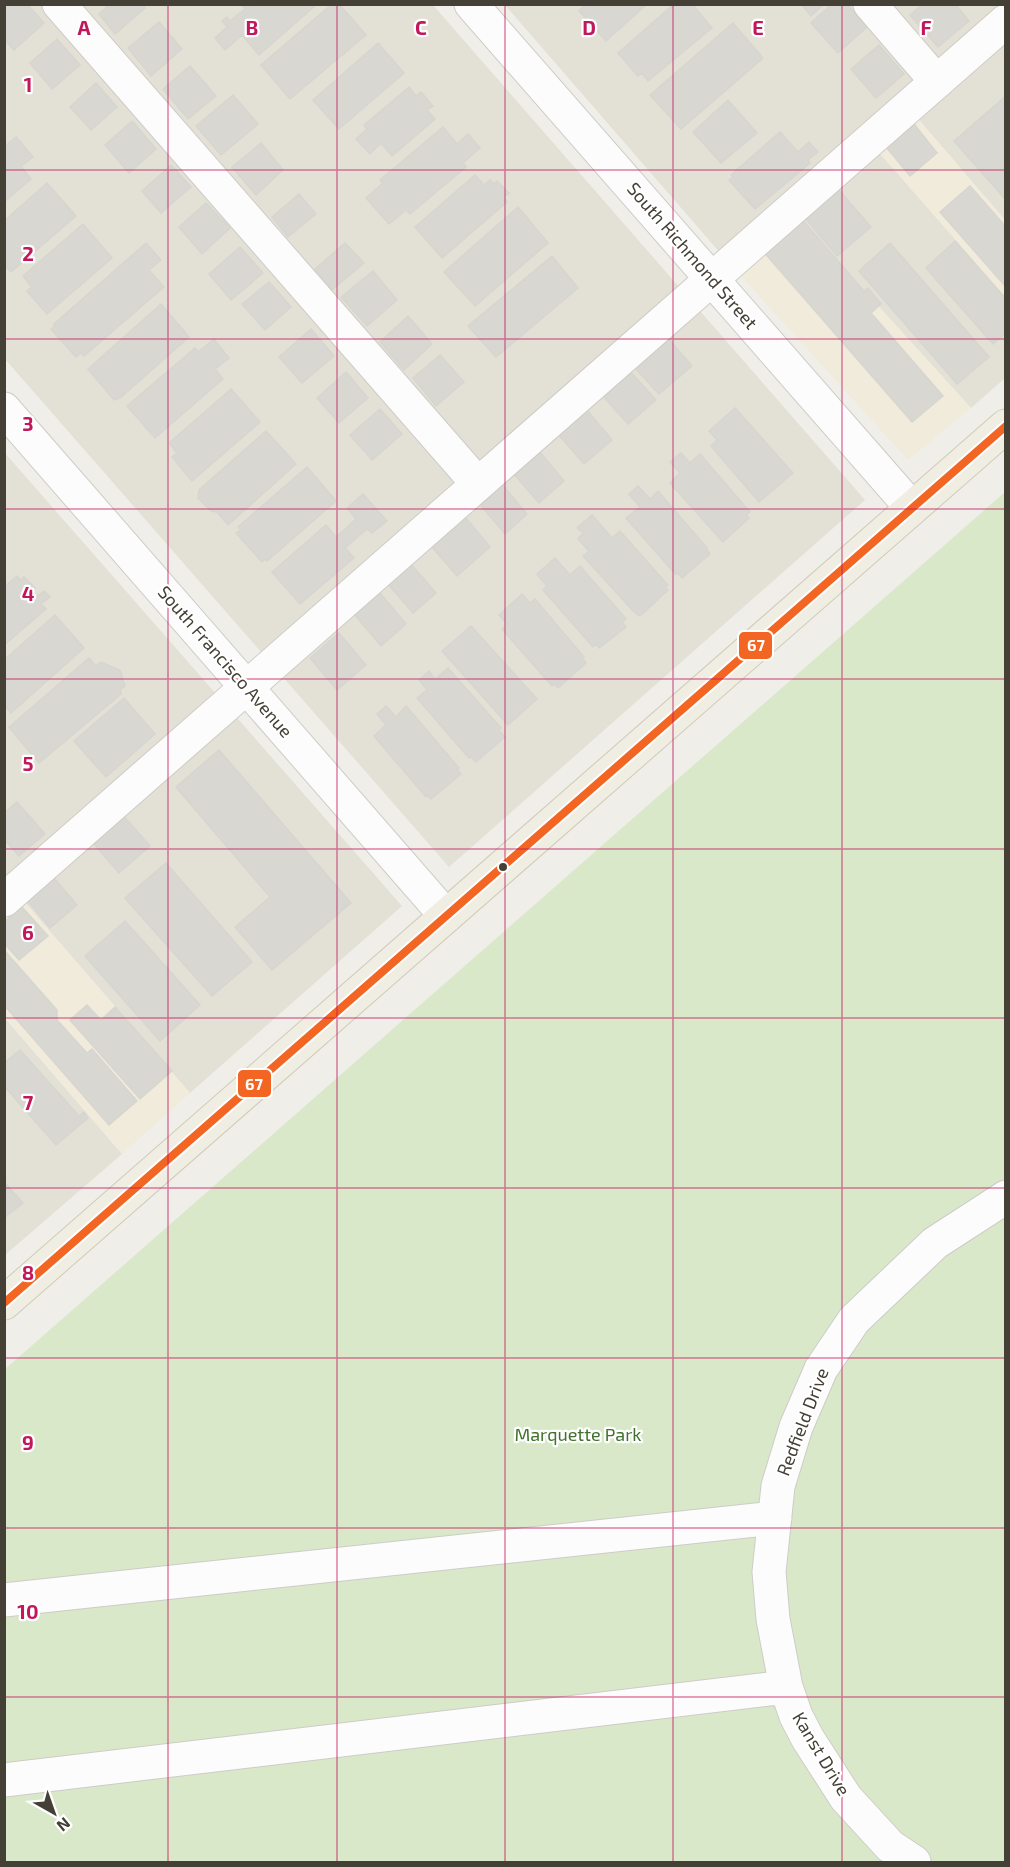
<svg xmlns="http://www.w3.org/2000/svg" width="1010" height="1867" font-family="'Exo 2',sans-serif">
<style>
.residential{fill:#e3e0d6}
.commercial{fill:#f1ebdc}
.green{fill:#dae8ca}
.building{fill:#d9d7d1;stroke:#d7d5cf;stroke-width:1.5}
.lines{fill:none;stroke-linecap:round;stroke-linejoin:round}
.minor-casing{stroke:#cdccc7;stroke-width:35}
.major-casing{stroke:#d0cbb7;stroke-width:35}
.minor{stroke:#fdfcfc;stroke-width:33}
.major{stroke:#f0ede3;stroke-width:33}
.bus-1-casing{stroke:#fff;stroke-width:12}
.bus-1{stroke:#f26522;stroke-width:8}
.grid{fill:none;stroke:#c2185b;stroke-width:1.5;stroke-opacity:0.55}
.bus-dot{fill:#444036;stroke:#fff;stroke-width:2}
.labels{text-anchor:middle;stroke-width:4.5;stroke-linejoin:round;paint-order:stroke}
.street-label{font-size:18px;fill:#444036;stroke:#fff}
.park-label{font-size:18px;fill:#40722c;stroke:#fff}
.grid-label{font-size:20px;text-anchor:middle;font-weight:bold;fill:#c2185b;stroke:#fff;stroke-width:4.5;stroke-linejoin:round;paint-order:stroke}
.line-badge{stroke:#fff;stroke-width:2}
.badge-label{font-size:16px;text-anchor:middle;font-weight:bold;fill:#fff}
</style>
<rect width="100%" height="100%" fill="#efeee9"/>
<path class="residential" d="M4,5H433L865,500L449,867L5,359Z
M505,5H1005V220L908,107L869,141L1005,296V378L971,408L791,210L729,263Z
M4,452L402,906L190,1093L15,891L5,900Z
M4,1017L122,1154L5,1255H4Z"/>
<path class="commercial" d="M908,107L1005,220V296L869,141Z
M791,210L971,408L908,460L729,263Z
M15,891L190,1093L122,1154L5,1017L4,900Z"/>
<path class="green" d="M1005,492V1862H5L4,1370Z"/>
<path class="building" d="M10,4H27L44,23L14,50L4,39V9Z
M110,4H143L145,8L115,34L99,14Z
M247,4L250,7L253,4H317L259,55L242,35L225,50L215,38L227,27L222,21L227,17L230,21L245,9L242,5Z
M332,4H339L366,35L290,99L261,65Z
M586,4H647L606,41L579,11Z
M674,4H692L712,28L648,81L642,73L638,76L618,53Z
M801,4H824L811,16Z
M832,4H847L867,27L838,53L811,23Z
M923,4H955L969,21L938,47L910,15Z
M159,22L182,49L151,76L128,48Z
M733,23L763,58L681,129L650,95Z
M57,39L80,65L52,89L30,63Z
M378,43L404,73L339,129L313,100Z
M879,45L904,74L876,98L851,69Z
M190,66L216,96L188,119L163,89Z
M96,83L117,107L91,130L70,107Z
M409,87L416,96L421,92L433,106L427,110L435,119L392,156L381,143L370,154L356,139L367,129L364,125Z
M233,95L258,124L221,155L196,126Z
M1006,96V200L954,141Z
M728,100L757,133L721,163L693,132Z
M132,121L156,149L129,173L105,145Z
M914,124L937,153L910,176L887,148Z
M443,127L457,144L468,134L480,148L463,163L466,167L410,214L406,210L389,224L366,198L383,183L380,180Z
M780,132L798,152L809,142L818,152L808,160L810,163L755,209L729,180L733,177L731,175Z
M16,137L33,157L21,166L31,179L4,202V147Z
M261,143L283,170L256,195L232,167Z
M171,165L191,187L161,213L142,191Z
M475,175L484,185L490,180L494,184L497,181L509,193L504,197L507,202L442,258L415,227Z
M47,183L76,216L11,272L4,264V221Z
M970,186L1006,227V287L940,212Z
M838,189L871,227L837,256L805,218Z
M299,194L316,214L288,237L272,217Z
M206,203L230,228L202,254L179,227Z
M518,207L548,243L475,306L444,272Z
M800,217L864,291L868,288L881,304L871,313L943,396L912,422L762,250Z
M83,224L112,258L47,314L27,291L32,287L23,276Z
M955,241L1006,299V333L993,344L926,268Z
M146,243L161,260L149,270L164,287L84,356L81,353L76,357L51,329L55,326L54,324Z
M345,243L364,263L332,290L315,269Z
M890,243L989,357L957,384L859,271Z
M240,247L263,273L231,300L209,274Z
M552,256L578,288L496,357L468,326Z
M373,271L397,300L367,326L341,297Z
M269,282L291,307L265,330L242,304Z
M161,304L189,337L120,398L114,400L88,369Z
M408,316L432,344L404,370L380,342Z
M311,329L334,356L302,383L279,357Z
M667,337L692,366L659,394L633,366Z
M214,339L229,358L215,369L223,379L155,438L127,406L195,348L198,352Z
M440,355L464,382L436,406L413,378Z
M629,370L656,400L628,424L602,395Z
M346,372L368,398L339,423L317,398Z
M231,389L260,422L192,481L172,457L177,453L169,443Z
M735,408L793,473L759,502L711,446L717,440L709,431Z
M380,409L402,434L372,460L350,435Z
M586,409L612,440L584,464L558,434Z
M266,431L296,464L228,525L217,512L211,511L198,498L199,490Z
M539,451L564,481L539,503L513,473Z
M681,453L690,463L700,454L750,512L746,515L749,518L723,542L670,483L680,473L670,462Z
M307,467L336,501L267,561L265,559L262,562L236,533L241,530L238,527Z
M501,483L527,514L505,534L478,502Z
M638,486L650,499L658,491L707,548L706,549L710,554L682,578L678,573L676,575L626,518L640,507L629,494Z
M363,494L387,521L372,533L367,529L345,548L354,558L300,604L272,572L326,525L336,537L356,519L347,508Z
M592,515L612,538L620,531L668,585L665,587L668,590L640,616L635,613L583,556L589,551L578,539L583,533L577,528Z
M465,517L490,547L457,576L431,546Z
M555,558L570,575L580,566L626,619L622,622L626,627L599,648L596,644L593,647L543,590L547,586L537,574Z
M410,563L436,593L413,613L387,583Z
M17,576L20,580L24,577L35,588L30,593L35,598L44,591L50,597L41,604L46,609L4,645V587Z
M380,593L406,624L381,646L355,615Z
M522,594L530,603L535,599L584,657L582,658L586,663L558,688L555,684L552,686L502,629L507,624L499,615Z
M55,615L84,648L11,713L4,705V660Z
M471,626L537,699L508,725L442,651Z
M339,633L366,665L337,690L310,658Z
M89,658L96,666L101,662L120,670L125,686L120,690L121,694L39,763L9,727Z
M448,668L501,728L499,730L505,737L476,762L471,757L469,758L417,698L427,690L419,680L429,671L435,679Z
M124,698L155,734L106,777L74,741Z
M386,706L396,717L406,706L459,768L457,769L461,774L431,799L428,795L426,797L374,736L386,725L377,714Z
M219,750L351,903L272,970L235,927L270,897L176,787Z
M17,802L45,834L19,856L4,839V813Z
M121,813L150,846L119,873L90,839Z
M166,863L252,962L212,996L125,898Z
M54,878L77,905L50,928L26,899Z
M22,907L48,936L19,960L4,943V922Z
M125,921L200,1005L160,1041L85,956Z
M4,950L57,1010V1020L87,1053L92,1049L137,1101L109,1125L4,1005Z
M87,1005L101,1020L115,1007L172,1071L140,1099L70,1020Z
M20,1050L79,1116L84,1112L88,1118L56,1145L4,1086V1063Z
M4,1182L23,1203L4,1218Z"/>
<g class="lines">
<g class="minor-casing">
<path id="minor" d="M59,4L478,484
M471,4L912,508
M870,4L937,82
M4,409L446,916
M4,900L1006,21
M4,1600L775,1518
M4,1780L786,1687
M914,1862L890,1846L846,1798L808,1739L796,1716L786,1687L773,1619L769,1572L778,1486L796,1427L821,1369L854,1320L935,1243L1006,1197"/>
</g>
<g class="major-casing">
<path id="major" d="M4,1303L1006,426"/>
</g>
<use href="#minor" class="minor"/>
<use href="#major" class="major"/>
<g class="bus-1-casing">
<path id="bus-1" d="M4,1303L1006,426"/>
</g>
<use href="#bus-1" class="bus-1"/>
</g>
<path class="grid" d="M168,4V1862M337,4V1862M505,4V1862M673,4V1862M842,4V1862M4,170H1006M4,339H1006M4,509H1006M4,679H1006M4,849H1006M4,1018H1006M4,1188H1006M4,1358H1006M4,1528H1006M4,1697H1006"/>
<circle class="bus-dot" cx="503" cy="867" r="5"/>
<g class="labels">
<g class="street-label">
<text transform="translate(692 256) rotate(49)" y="6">South Richmond Street</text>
<text transform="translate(225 662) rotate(49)" y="6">South Francisco Avenue</text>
<text transform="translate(803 1422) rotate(-69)" y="6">Redfield Drive</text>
<text transform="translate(821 1754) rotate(59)" y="6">Kanst Drive</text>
</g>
<g class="park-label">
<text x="578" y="1441">Marquette Park</text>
</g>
</g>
<g class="grid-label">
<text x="84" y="35">A</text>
<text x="252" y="35">B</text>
<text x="421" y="35">C</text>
<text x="589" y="35">D</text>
<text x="758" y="35">E</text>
<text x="926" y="35">F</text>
<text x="28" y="92">1</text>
<text x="28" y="261">2</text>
<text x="28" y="431">3</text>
<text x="28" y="601">4</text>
<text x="28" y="771">5</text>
<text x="28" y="940">6</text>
<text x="28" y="1110">7</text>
<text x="28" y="1280">8</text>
<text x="28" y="1450">9</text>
<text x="28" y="1619">10</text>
</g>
<g class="line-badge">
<rect x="738" y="631" width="35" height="29" rx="6" fill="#f26522"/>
<rect x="237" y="1069" width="35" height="29" rx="6" fill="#f26522"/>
</g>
<g class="badge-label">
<text x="756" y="651">67</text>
<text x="254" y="1090">67</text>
</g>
<rect width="1010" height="1867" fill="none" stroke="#444036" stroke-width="12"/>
<g transform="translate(54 1813) rotate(140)" stroke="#ffffff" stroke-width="4.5" paint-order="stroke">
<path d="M0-4.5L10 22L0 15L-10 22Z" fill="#444036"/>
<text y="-9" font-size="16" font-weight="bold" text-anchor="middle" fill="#444036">N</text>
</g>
</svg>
